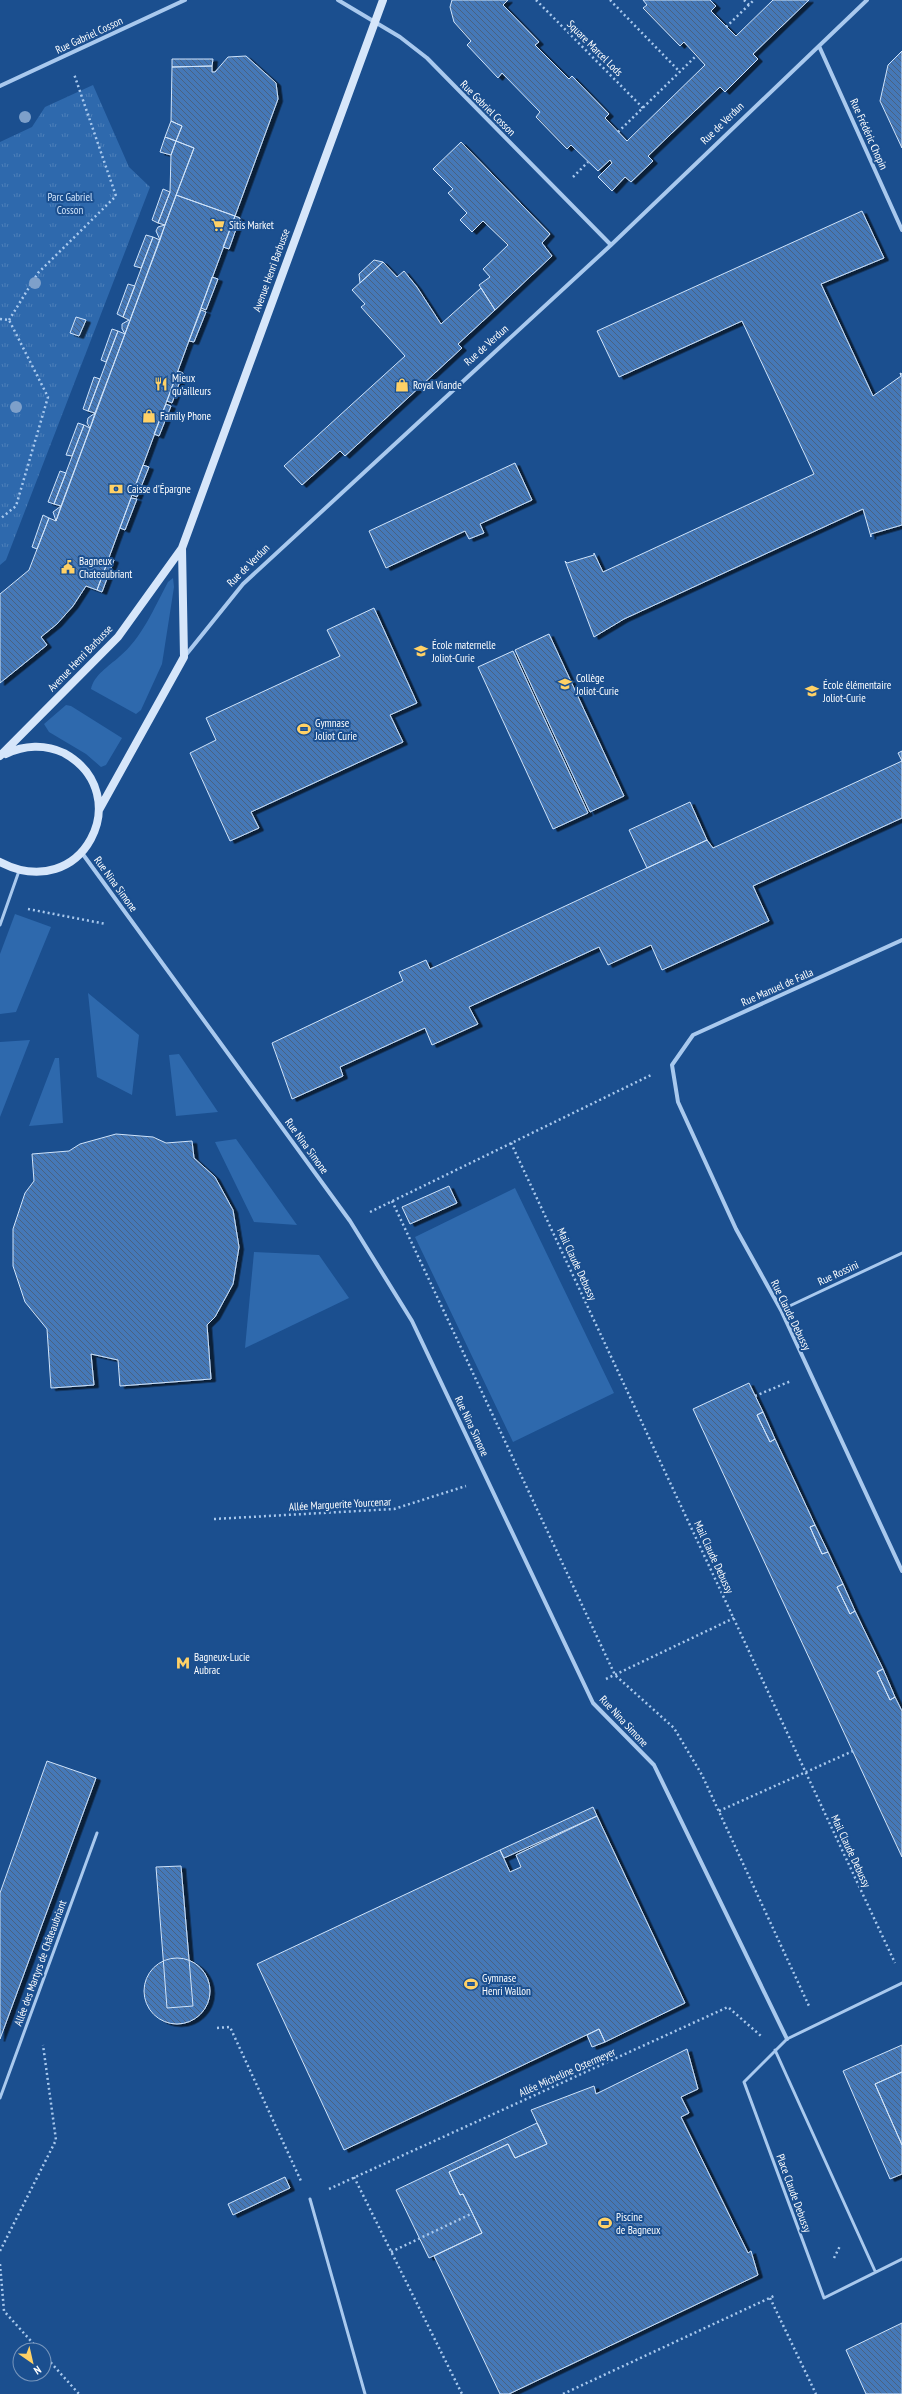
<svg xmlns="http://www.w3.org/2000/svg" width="902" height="2394" font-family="'PT Sans Narrow',sans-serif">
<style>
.grass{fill:#2e69ad}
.park{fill:url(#park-tufts)}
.building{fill:url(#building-back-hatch);stroke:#cfe3fa;filter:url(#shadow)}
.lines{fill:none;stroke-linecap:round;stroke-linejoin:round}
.path{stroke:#a9c9ee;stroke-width:2.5;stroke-dasharray:2 3;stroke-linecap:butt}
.lane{stroke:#a9c9ee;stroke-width:3}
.street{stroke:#a9c9ee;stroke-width:4}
.secondary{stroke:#d6e6fa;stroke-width:8}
.tree{fill:#7ea0ca}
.labels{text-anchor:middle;stroke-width:4;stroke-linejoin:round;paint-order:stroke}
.street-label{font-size:11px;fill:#fff;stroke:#1b4f8f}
.park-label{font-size:11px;fill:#cfe3fa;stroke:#1b4f8f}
.poi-label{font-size:11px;fill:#fff;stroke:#1b4f8f;text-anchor:start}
</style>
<defs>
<pattern id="park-tufts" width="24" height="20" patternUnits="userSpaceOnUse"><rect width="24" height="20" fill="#2e69ad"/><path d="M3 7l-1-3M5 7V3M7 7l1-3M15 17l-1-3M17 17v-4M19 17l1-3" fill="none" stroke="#4d80b9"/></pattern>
<pattern id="building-back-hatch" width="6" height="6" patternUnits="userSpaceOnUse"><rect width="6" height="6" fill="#4478b7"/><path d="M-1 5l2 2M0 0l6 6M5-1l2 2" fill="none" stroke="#486282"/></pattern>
<filter id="shadow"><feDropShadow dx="4.5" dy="2.5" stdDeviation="0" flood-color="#0009"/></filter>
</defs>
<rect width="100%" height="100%" fill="#1b4f8f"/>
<path class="grass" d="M173,578L174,587L162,664L141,710L136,714L91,689C94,675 109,666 119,657C142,638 154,608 168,582Z
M66,705L71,706L122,738L106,765L101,767L86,754L49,732L44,724Z
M15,914L51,927L16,1012L0,1014V954Z
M88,993L139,1035L132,1095L97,1077Z
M30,1040L0,1117V1042Z
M179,1054L218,1112L176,1116L169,1055Z
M55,1058H59L63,1123L29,1126Z
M236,1139L297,1225L254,1222L215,1142Z
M515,1188L614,1393L513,1442L415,1237Z
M254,1252L319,1255L349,1298L245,1348Z"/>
<path class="park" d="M93,85L129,167L150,187L6,560L0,565V142L32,127L45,107Z"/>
<path class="building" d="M452,0H508L503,5L539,42L535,45L569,79L572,76L609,114L605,118L627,141L705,65L684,42L680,46L643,8L647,5L643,0H710L716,6L711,11L736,36L773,0H809L753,54L758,59L725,92L720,87L648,156L653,161L631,182L625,177L612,191L598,177L612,163L610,160L598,171L571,145L567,149L536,117L540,112L502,73L498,78L467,45L471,41L454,22L450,7Z
M902,51V148L880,101L888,65Z
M246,56L276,83L278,99L235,216L176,195L194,148L176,141L182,126L171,121L172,67L212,66V72H215L228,57Z
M172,59H213L212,66L172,67Z
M171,121L182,126L176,141L165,137Z
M165,137L176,141L171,155L160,152Z
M176,141L194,148L165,225L158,223L170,192L171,155Z
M461,142L550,234L542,243L552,256L495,310L479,285L490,277L483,269L508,245L483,221L472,232L460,220L467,213L448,193L453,189L433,169Z
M163,189L170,192L158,223L152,220Z
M176,195L235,216L97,590L86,586L73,606L57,624L41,637L47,645L0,683V594L29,570L49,518L56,521Z
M862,211L884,258L821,284L873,396L901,376L900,373L902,374V525L871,534V537L863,509L624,619L594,637L565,561L567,563L594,555V553L603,572L814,474L742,321L619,377L597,331Z
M235,216L240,218L229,249L223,247Z
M165,225L160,240L156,231L158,227Z
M146,235L153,237L141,268L134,266Z
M153,237L160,240L125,334L122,329V324L129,320L123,317Z
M374,260L383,262L360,283L359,274Z
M383,262L397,277L404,271L417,287L441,324L481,288L495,310L458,344L462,348L345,456L340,451L302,485L284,466L405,356L361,307L365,304L352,290Z
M212,277L218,279L206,310L201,308Z
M128,284L135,286L123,317L117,314Z
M201,310L206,312L194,342L189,341Z
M76,317L86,320L79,336L70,333Z
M112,329L118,331L106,362L101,360Z
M118,331L125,334L95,413L88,411Z
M178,371L183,373L172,403L167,401Z
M94,377L100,379L88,411L83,409Z
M166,404L171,406L159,436L154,434Z
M95,413L90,428L87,423L88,418Z
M78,423L84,425L72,456L66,455Z
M84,425L90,428L61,506L54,504Z
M515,463L532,500L480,524L484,533L469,539L465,531L386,568L369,531Z
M143,465L149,467L137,497L132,495Z
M60,471L66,473L54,504L48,502Z
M131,498L137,499L125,530L120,528Z
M61,506L56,521L53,512Z
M43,515L49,518L37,549L32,547Z
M109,558L114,560L102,592L97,590Z
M374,608L417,703L390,715L403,742L251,812L259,828L230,841L190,753L216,740L206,718L340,656L327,630Z
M549,634L624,796L590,812L515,650Z
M513,651L588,813L553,829L478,667Z
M902,751V818L753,886L769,921L662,970L651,945L608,965L599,947L469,1007L478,1024L432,1045L425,1028L340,1067L343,1076L292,1099L272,1043L403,981L399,972L426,960L430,969L707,840L713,848L902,761L898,753Z
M690,802L707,840L647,868L629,830Z
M116,1134L153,1137L166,1143L192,1141L194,1158L215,1177L233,1210L239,1247L233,1284L215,1317L207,1325L211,1379L120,1386L118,1360L91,1354L94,1385L51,1388L47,1329L25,1302L13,1266V1229L25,1193L34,1181L32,1154L69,1151L80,1144Z
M449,1186L457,1203L410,1224L402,1207Z
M749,1383L763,1412L757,1415L770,1442L775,1439L815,1525L810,1527L816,1541L822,1554L828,1552L843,1584L837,1587L850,1614L855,1611L883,1669L877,1672L890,1700L895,1697L902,1711V1857L693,1409Z
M763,1412L775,1439L770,1442L757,1415Z
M815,1525L828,1552L822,1554L810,1527Z
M843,1584L855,1611L850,1614L837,1587Z
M883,1669L895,1697L890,1700L877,1672Z
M47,1761L96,1778L0,2039V1893Z
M593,1807L597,1816L504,1858L500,1850Z
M597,1816L685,2003L605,2042L599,2029L344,2150L257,1964L500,1850L510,1872L521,1867L516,1855Z
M181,1866L193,2006L167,2008L156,1867Z
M144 1991a33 33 0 1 1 66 0a33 33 0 1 1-66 0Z
M599,2029L605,2042L592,2047L587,2035Z
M902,2045V2072L875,2084L902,2145V2174L890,2179L843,2071Z
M687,2049L698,2089L681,2097L689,2113L681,2117L748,2253L751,2251L758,2275L509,2394H500L434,2256L482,2233L463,2194L460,2195L449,2172L508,2144L515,2158L547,2144L531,2110L594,2086L596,2094Z
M902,2072V2145L875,2084Z
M537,2123L547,2144L515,2158L508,2144L449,2172L460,2195L463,2194L482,2233L429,2258L396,2190Z
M285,2177L290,2188L233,2215L228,2204Z
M902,2323V2394H866L846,2350Z"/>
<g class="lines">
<path class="path" d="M536,0L643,108
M610,0L680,72
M744,0L749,5
M726,27L754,0
M618,132L696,56
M573,177L588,162
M0,319L9,320L48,397L16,506L0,519
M9,320L38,273L116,196L74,74
M28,909L106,924
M511,1143L895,1963
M392,1201L615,1675L674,1728L702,1775L809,2006
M370,1212L651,1075
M755,1396L791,1381
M214,1519L394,1509L466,1486
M606,1679L734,1618
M719,1811L853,1751
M217,2028L230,2027L301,2181
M354,2177L462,2394
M329,2189L728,2007L761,2036
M0,2251L56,2140L43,2045
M391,2252L473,2213
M834,2258L840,2246
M0,2264L4,2311L39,2350
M770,2298L816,2394
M44,2355L79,2394
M563,2394L776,2295"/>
<path class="lane" d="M0,925L19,871
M781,1310L902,1253
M902,1983L787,2039L744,2082L824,2298L902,2259
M775,2050L875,2271
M0,2098L97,1833
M310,2199L365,2394"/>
<path class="street" d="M338,0L400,37L427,58L611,245
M819,46L902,230
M0,86L185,0
M185,656L243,584L611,245L867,0
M82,853L350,1221L412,1321L593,1703L654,1765L787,2039
M902,940L693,1035L672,1065L678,1102L736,1229L781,1310L902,1571"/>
<path class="secondary" d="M0,756L118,637L182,548L383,0
M99,810L184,657L182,548
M0,862C83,905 138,794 64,753C45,744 24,745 6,754"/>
</g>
<g class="tree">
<circle cx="25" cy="117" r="6"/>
<circle cx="35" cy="283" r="6"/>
<circle cx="16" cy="407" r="6"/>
</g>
<defs>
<g id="supermarket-bare" transform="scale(1.08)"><path d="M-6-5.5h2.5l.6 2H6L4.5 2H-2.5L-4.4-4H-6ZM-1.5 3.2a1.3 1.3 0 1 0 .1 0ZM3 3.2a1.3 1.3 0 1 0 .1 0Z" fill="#ffd166" stroke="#1b4f8f" stroke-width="2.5" paint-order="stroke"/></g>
<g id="restaurant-bare" transform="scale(1.08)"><path d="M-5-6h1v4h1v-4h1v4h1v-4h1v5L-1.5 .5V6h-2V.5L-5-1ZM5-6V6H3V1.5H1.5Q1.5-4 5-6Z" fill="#ffd166" stroke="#1b4f8f" stroke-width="2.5" paint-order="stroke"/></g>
<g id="shop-bare" transform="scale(1.08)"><path d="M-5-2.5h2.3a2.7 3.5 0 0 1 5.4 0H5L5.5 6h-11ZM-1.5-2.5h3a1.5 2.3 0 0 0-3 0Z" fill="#ffd166" stroke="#1b4f8f" stroke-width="2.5" paint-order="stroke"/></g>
<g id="bank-bare" transform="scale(1.08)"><path d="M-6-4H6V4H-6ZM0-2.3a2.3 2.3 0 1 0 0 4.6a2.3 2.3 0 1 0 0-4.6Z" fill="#ffd166" stroke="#1b4f8f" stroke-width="2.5" paint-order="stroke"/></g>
<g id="civic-bare" transform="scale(1.08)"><path d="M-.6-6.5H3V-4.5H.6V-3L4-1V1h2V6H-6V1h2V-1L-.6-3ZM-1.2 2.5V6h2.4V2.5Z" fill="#ffd166" stroke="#1b4f8f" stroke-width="2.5" paint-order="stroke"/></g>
<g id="school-bare" transform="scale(1.08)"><path d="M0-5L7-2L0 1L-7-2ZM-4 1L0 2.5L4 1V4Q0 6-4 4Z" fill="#ffd166" stroke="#1b4f8f" stroke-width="2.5" paint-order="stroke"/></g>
<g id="stadium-bare" transform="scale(1.08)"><path d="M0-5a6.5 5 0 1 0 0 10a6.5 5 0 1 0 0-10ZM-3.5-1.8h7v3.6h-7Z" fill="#ffd166" stroke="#1b4f8f" stroke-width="2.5" paint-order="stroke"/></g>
<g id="metro-bare" transform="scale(1.08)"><path d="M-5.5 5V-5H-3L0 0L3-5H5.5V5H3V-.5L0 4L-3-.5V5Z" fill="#ffd166" stroke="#1b4f8f" stroke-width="2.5" paint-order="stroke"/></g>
</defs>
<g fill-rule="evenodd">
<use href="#supermarket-bare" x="218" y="225"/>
<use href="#restaurant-bare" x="161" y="384"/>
<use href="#shop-bare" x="402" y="385"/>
<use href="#shop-bare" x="149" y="416"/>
<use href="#bank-bare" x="116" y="489"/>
<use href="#civic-bare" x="68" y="567"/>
<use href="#school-bare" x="421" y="651"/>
<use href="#school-bare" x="565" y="684"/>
<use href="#school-bare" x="812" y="691"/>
<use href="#stadium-bare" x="304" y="729"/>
<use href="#metro-bare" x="183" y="1663"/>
<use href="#stadium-bare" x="471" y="1984"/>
<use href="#stadium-bare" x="605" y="2223"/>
</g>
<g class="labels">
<g class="street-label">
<text transform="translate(89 35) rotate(-25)" y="4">Rue Gabriel Cosson</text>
<text transform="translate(595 48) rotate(45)" y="4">Square Marcel Lods</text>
<text transform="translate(488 108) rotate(45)" y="4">Rue Gabriel Cosson</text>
<text transform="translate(722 123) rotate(-44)" y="4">Rue de Verdun</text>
<text transform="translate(869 134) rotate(66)" y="4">Rue Frédéric Chopin</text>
<text transform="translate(271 270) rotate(-70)" y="4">Avenue Henri Barbusse</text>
<text transform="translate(486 345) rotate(-42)" y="4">Rue de Verdun</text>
<text transform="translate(248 565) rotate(-45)" y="4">Rue de Verdun</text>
<text transform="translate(80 658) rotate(-46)" y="4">Avenue Henri Barbusse</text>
<text transform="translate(116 884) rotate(54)" y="4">Rue Nina Simone</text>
<text transform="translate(777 987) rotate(-24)" y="4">Rue Manuel de Falla</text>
<text transform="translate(307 1146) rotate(54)" y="4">Rue Nina Simone</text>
<text transform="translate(577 1264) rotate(65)" y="4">Mail Claude Debussy</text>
<text transform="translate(838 1273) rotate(-25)" y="4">Rue Rossini</text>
<text transform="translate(791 1315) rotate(64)" y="4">Rue Claude Debussy</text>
<text transform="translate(472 1426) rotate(65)" y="4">Rue Nina Simone</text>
<text transform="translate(340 1504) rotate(-3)" y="4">Allée Marguerite Yourcenar</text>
<text transform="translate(714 1557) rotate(65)" y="4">Mail Claude Debussy</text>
<text transform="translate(624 1721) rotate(47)" y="4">Rue Nina Simone</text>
<text transform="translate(851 1851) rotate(65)" y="4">Mail Claude Debussy</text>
<text transform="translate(40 1963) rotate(-70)" y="4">Allée des Martyrs de Châteaubriant</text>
<text transform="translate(567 2072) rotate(-24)" y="4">Allée Micheline Ostermeyer</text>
<text transform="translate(794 2193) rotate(70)" y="4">Place Claude Debussy</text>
</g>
<g class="park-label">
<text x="70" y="201">Parc Gabriel<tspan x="70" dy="13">Cosson</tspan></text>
</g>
<g class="poi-label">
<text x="229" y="229">Sitis Market</text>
<text x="172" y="382">Mieux<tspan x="172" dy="13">qu'ailleurs</tspan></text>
<text x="413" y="389">Royal Viande</text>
<text x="160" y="420">Family Phone</text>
<text x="127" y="493">Caisse d'Épargne</text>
<text x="79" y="565">Bagneux<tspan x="79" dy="13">Chateaubriant</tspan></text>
<text x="432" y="649">École maternelle<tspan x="432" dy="13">Joliot-Curie</tspan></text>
<text x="576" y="682">Collège<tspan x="576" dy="13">Joliot-Curie</tspan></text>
<text x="823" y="689">École élémentaire<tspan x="823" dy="13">Joliot-Curie</tspan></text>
<text x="315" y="727">Gymnase<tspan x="315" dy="13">Joliot Curie</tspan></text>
<text x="194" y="1661">Bagneux-Lucie<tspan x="194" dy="13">Aubrac</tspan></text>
<text x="482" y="1982">Gymnase<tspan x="482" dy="13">Henri Wallon</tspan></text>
<text x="616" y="2221">Piscine<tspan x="616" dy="13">de Bagneux</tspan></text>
</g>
</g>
<g transform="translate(32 2362) rotate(146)"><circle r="19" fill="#1b4f8f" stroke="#7695bc"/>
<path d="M0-3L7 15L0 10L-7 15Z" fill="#ffd166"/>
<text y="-6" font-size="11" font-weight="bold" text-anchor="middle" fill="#ffffff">N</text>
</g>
</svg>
